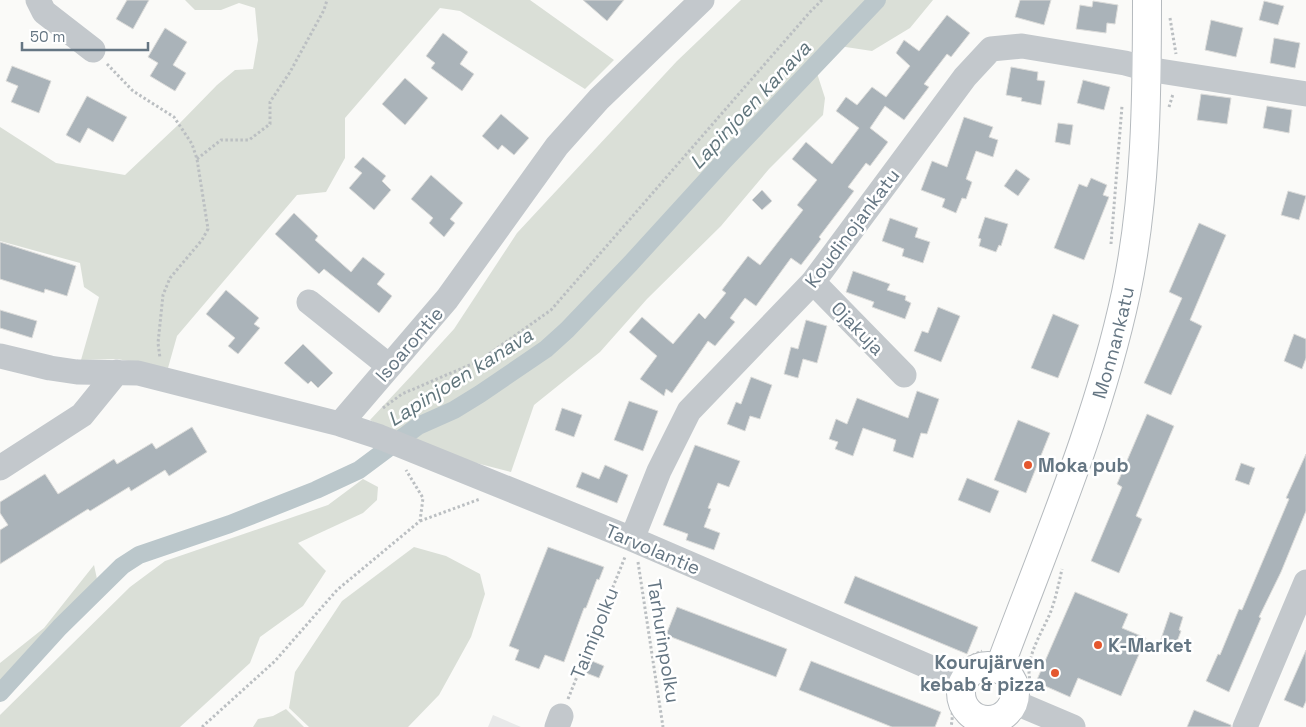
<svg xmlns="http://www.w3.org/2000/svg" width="1306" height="727" font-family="'Space Grotesk',sans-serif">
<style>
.built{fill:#e8e9e9}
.green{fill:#dadfd7}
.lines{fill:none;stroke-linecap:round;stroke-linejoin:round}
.canal{stroke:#bbc7cb;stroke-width:18}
.building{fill:#aab3b9;stroke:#dcdcda}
.major-casing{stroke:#b5babe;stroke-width:30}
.path{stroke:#bbbfc2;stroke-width:3;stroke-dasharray:2.5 2.5;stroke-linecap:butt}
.minor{stroke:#c3c8cc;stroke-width:25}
.major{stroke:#fff;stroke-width:28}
.poi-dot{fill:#e4572e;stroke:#fff;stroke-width:2}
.labels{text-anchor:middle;stroke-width:5;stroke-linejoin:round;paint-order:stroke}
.street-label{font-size:19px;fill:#657683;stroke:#fff}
.poi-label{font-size:19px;font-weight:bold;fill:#657683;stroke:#fff;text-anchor:start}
.water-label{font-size:20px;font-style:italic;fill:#60757c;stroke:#fff}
</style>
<rect width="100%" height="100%" fill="#fafaf8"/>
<path class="built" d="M493,715L521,727H488Z"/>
<path class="green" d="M185,0H530L614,60L585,89L460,11L440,8L345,118V158L326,192L297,195L177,336L168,368L117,359L81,360L99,297L84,287L80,263L0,241V127L56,163L125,175L178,125L217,85L235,70L253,69L258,40L255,8L239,3L221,10H195Z
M741,0H933L910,28L872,51L839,46L815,67L825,98L823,115L769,169L721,226L647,299L600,352L534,405L511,472L414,447L370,420L412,375L454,329L517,233L677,61Z
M363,479L378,487L377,500L363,513L298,543L326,571L303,606L260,637L250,663L180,727H0V715L130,587L165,561L328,505Z
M414,547L446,556L480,574L485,594L471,637L439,695L408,727H309L289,708L295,672L342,601Z
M94,565L97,579L0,682V663L44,628Z
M286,709L304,727H253L258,719L273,716Z"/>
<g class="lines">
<path class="canal" d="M0,693L60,627L122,566L139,555L230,524L316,490L359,470L418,426L454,410L480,394L546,349L567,330L631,263L724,161L877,0"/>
</g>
<path class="building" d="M127,0H149L133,29L116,19Z
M583,0H624L607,21Z
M1020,0H1051L1044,25L1015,17Z
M1093,1L1118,5L1115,24L1107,23L1106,33L1076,29L1080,5L1092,7Z
M1264,1L1284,6L1278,25L1259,20Z
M947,15L970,33L951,57L947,54L924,84L929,87L904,120L885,106L870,128L888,142L870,166L866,163L848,187L854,191L819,237L821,239L801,265L791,258L756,306L745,298L730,318L735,322L715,346L708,341L672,393L666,389L664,396L640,379L657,356L629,332L642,317L673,344L699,313L705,319L726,293L722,290L748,256L760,265L803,210L797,205L817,180L792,159L806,142L832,164L859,128L836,111L846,97L857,105L872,87L886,97L910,66L896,53L904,40L919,51Z
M1211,20L1243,28L1236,57L1205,50Z
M165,28L187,42L173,65L186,73L175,91L150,76L158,63L148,57Z
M443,33L468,52L460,64L474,74L462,91L431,68L435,63L426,56Z
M1274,38L1300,43L1295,68L1270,63Z
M12,66L51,81L39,113L11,102L18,86L6,81Z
M1011,67L1038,72L1037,80L1045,81L1041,105L1021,101L1022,98L1006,95Z
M405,78L428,98L405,125L382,104Z
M1083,80L1110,87L1104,110L1077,103Z
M1201,94L1231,98L1227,124L1197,120Z
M87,96L127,117L113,142L88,128L80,143L66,135Z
M1267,106L1292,110L1289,133L1263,128Z
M501,114L529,138L514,155L502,145L498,150L482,136Z
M964,117L993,127L989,137L998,140L993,157L976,151L966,179L972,182L966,199L962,198L956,213L942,207L945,199L921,190L932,161L947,167Z
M1058,123L1073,125L1070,145L1055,142Z
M363,157L386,176L382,181L391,190L374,210L349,188L362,173L354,167Z
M1016,169L1030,179L1018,196L1004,186Z
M431,175L463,203L450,219L455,223L444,237L429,223L433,218L411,199Z
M1091,178L1107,185L1103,195L1109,197L1084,260L1054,248L1079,184L1087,187Z
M762,190L772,201L762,210L752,200Z
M1288,191L1306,196L1299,220L1281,215Z
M294,213L318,236L315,240L351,272L363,257L385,274L377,284L392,296L379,313L324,269L319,274L275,234Z
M985,217L1008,224L1001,246L999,245L996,252L979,246L981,239L978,238Z
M890,218L918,228L915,237L930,242L923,263L902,256L904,249L882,241Z
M1199,223L1226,235L1190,320L1202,326L1171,395L1144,383L1182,298L1169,292Z
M0,242L76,266L67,296L45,289L44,293L0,279Z
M853,271L890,284L887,290L906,296L905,300L911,303L905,319L872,307L874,302L846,292Z
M226,290L259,318L254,324L260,328L238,354L228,346L235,338L206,314Z
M938,307L960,316L941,362L914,351L922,331L928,333Z
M0,310L37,321L32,338L0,328Z
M1053,314L1079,325L1058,378L1031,368Z
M806,320L827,326L817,363L803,359L798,378L784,374L791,347L798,349Z
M1294,334L1306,339V358L1302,369L1284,361Z
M303,344L333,373L318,388L311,381L308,384L284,363Z
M751,377L772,385L760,419L750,416L745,431L727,424L736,402L741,404Z
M917,391L939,399L927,434L921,433L913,458L893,451L896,440L863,428L853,456L835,449L838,442L829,439L836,419L847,424L857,398L908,418Z
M629,401L658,411L643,451L614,440Z
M562,408L582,415L574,437L555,430Z
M1147,414L1174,426L1136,516L1142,519L1119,573L1091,561L1122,487L1117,484Z
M1018,420L1050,433L1026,493L994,480Z
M192,427L207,452L169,476L165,470L131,491L129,487L90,511L88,509L0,564V530L8,525L0,513V502L45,474L58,494L114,459L117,464L152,443L156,449Z
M695,445L740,461L729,487L718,483L708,508L711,509L704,527L720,533L714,550L686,540L688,534L663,525Z
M1306,454V511L1281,572L1259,617L1261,618L1229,692L1206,681L1218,654L1220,655L1239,609L1242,610L1289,499L1286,498Z
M1241,463L1255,468L1249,485L1235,480Z
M605,465L628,475L617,503L576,487L582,472L599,479Z
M967,478L999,491L990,513L958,500Z
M548,547L604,567L599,580L597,579L586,608H584L564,662L545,655L539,669L515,660L519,650L509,646Z
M855,576L978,627L967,654L844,603Z
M1075,592L1128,614L1122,628L1146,638L1121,696L1078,678L1070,697L1036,682Z
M677,607L787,649L776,677L666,635Z
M1170,612L1183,617L1179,630L1181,631L1175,647L1160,642Z
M1306,650V701L1303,708L1284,700Z
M592,661L604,666L599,678L586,673Z
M811,661L941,712L935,727H892L799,690Z
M1194,710L1231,725V727H1187Z"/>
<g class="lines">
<g class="major-casing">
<g id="major">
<circle cx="988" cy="693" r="27"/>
<path id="s1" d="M999,669C1045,545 1098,423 1126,293C1146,198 1147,97 1147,0"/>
</g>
</g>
<path class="path" d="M1170,18L1176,54
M107,64L133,91L174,117L192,144L197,159L208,229L202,240L170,278L163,295L158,343L160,358
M1169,107L1173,94
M197,159L221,140H249L270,124V102L290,72L324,10L327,0
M1111,244L1122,106
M383,408L402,394L479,361L551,310L810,12L822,0
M420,521L480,499
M638,562L663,727
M963,659L967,658L982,651
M1033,688C1020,663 1042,634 1051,611C1056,597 1059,583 1062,569
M948,698C953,707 953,716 951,727
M568,699L625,557
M202,727L275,661L337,590L420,521L423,498L406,470"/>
<path class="minor" d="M38,0L44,12L93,50
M813,282L904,375
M309,302L389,366
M0,356L50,368L77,372L138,373L340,424L380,437L632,539L964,682
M340,424L447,299L557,146L599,99L702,0
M0,468L82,415L117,372
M632,539L659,471L689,411L813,282L965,77L991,49L1022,46L1125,63L1147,69L1306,94
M1014,702L1073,727
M557,727L561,716
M1245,727L1306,582"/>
<use href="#major" class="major"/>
</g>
<g class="poi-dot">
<circle cx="1028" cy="465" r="5"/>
<circle cx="1098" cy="645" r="5"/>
<circle cx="1055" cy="673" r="5"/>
</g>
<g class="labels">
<g class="street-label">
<text transform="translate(852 228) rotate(-53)" y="7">Koudinojankatu</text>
<text transform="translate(858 328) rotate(46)" y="7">Ojakuja</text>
<text dy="7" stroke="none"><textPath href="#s1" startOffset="346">Monnankatu</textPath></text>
<text transform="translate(409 344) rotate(-49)" y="7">Isoarontie</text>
<text transform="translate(653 549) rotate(23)" y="7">Tarvolantie</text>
<text transform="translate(594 633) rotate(-68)" y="7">Taimipolku</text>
<text transform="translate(664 641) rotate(81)" y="7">Tarhurinpolku</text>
</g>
<g class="poi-label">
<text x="1038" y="472">Moka pub</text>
<text x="1108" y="652">K-Market</text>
<text x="1045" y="669" text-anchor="end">Kourujärven<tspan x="1045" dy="22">kebab &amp; pizza</tspan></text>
</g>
<g class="water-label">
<text transform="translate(750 105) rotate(-47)" y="7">Lapinjoen kanava</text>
<text transform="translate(460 377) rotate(-32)" y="7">Lapinjoen kanava</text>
</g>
</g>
<path d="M22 42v8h126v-8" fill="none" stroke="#657683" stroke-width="2.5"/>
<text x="30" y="42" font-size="15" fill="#657683" stroke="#ffffff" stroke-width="4" paint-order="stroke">50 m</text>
</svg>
